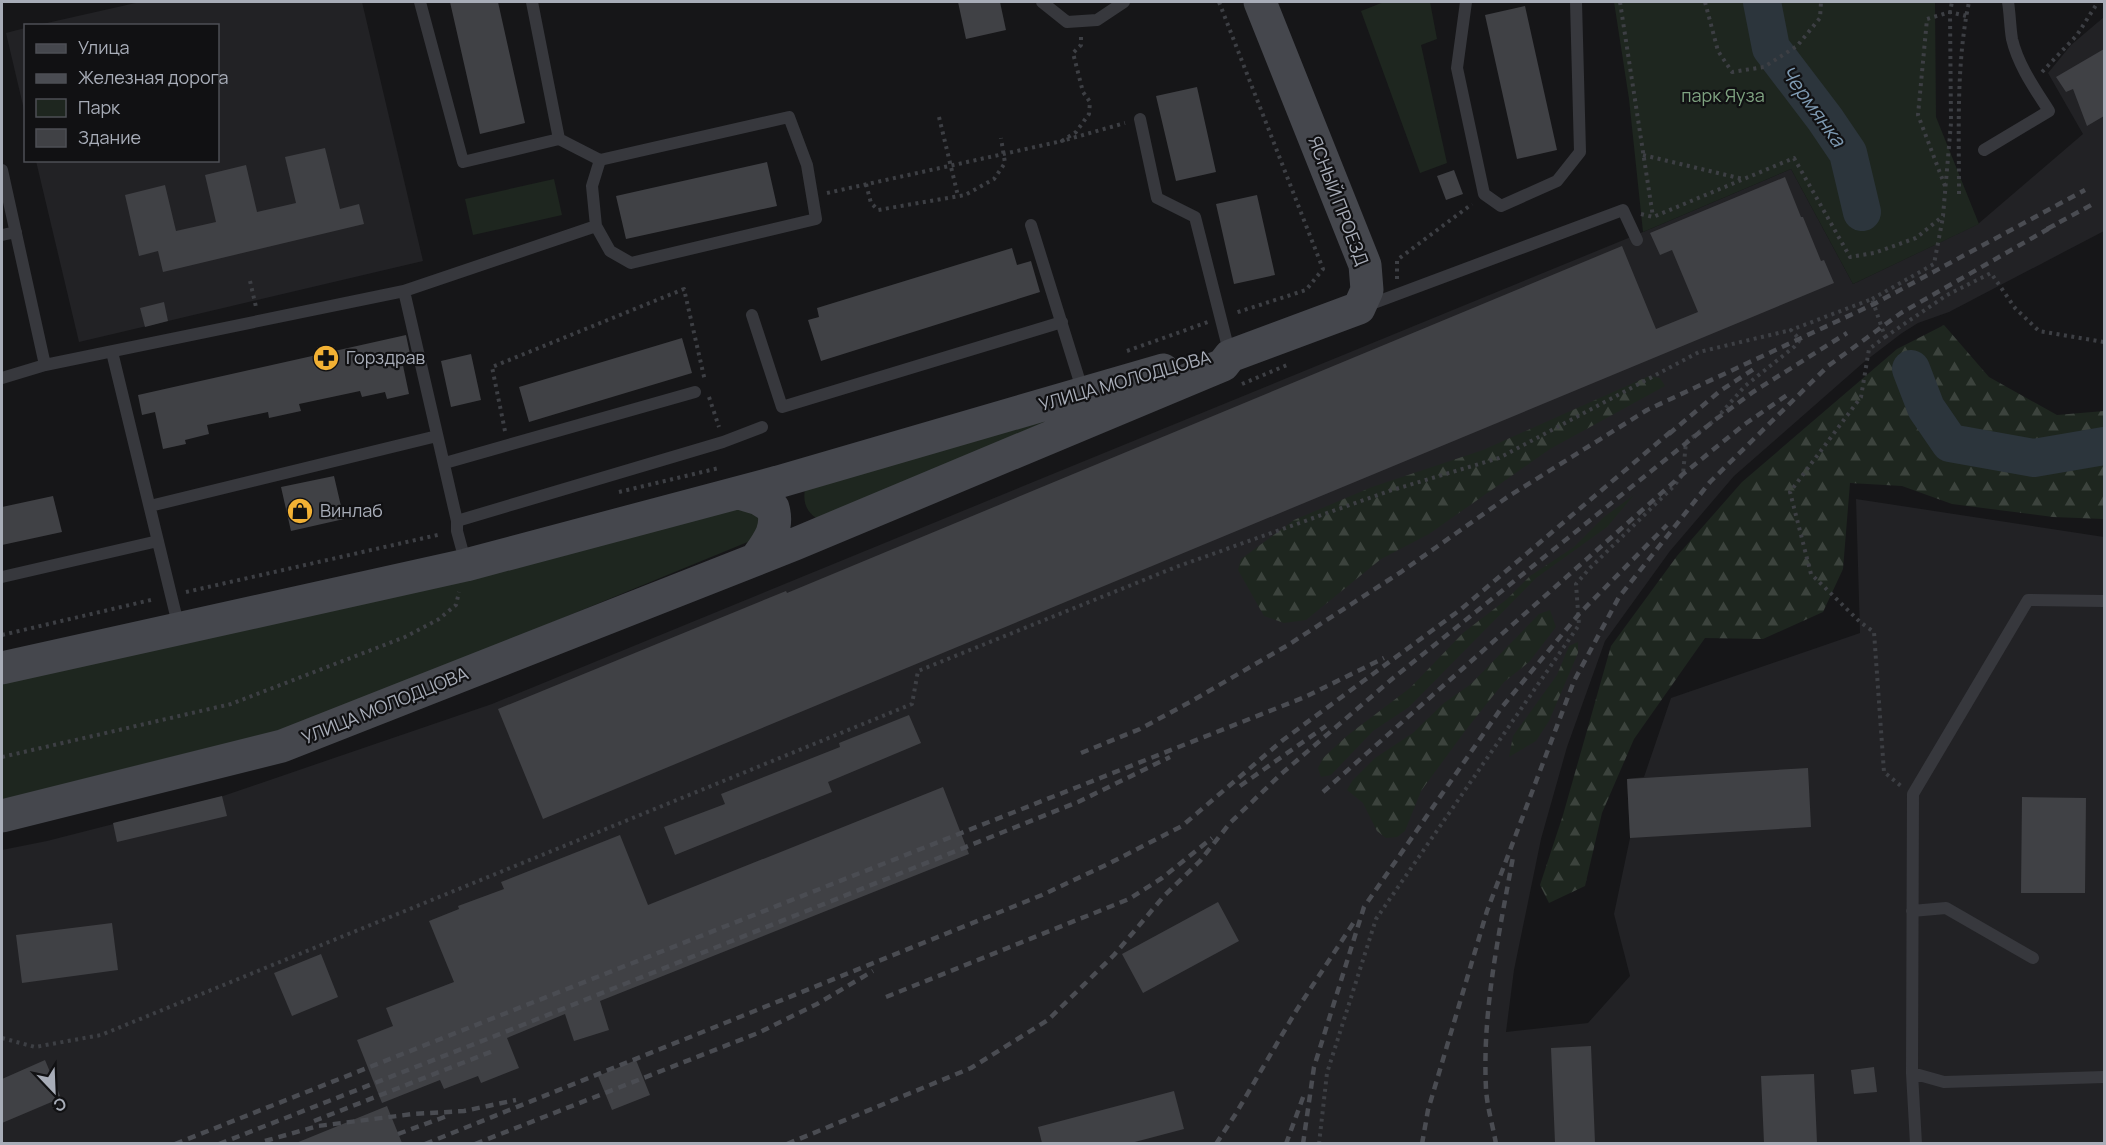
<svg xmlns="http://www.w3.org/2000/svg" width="2106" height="1145" font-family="Manrope,sans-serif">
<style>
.built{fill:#222225}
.forest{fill:url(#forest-firs)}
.park{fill:#1e261f}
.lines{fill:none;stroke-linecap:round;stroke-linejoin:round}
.river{stroke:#2c353c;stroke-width:38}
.building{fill:#404145}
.path{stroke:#3d3f44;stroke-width:4;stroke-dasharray:3 4.5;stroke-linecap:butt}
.lane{stroke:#37383d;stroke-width:12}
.secondary{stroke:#45474d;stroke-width:33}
.rail{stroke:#4a4c52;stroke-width:4.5;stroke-dasharray:8 6;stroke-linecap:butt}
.labels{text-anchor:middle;stroke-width:4.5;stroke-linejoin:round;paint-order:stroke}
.park-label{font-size:18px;fill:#7fa381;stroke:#111113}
.street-label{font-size:18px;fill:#a8adb8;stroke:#111113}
.poi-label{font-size:18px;fill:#a8adb8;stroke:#111113;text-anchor:start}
.water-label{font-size:20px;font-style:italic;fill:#7f9bb3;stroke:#111113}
</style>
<defs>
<pattern id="forest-firs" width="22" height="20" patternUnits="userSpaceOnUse" patternTransform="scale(1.5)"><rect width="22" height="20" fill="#1e261f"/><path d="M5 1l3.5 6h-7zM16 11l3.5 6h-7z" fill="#3c433d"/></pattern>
</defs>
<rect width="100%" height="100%" fill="#161618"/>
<path class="built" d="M140,2H362L423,261L79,342L36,161L218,160V26L38,25Z
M2104,17V231L1949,312L1918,323L1902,333L1864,362L1734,476L1670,551L1605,641L1567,747L1541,839L1514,970L1506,1032L1588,1023L1630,976L1614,914L1630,838L1627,779L1644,777L1671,698L1860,633L1856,499L2104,537V1143H2V850L47,841L223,796L492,704L1643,232L1791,169L1853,284L1978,224L2083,134L2048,73L2071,45Z
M25,28H26L25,114L6,33Z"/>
<path class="forest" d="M1944,325L1989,377L2057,415L2104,411V519L2053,517L1952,504L1902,486L1850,483L1843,569L1823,612L1763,639L1705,638L1634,739L1602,813L1585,886L1549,903L1540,885L1563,815L1611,646L1677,556L1742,482L1897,349Z
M1649,376L1660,378L1665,386L1550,449L1429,534L1381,559L1306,620L1284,623L1264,616L1238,570L1241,559L1294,520L1372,487L1483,450Z
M1634,495L1607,527L1536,578L1409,707L1373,731L1331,775L1321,777L1318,768L1323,758L1348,735L1410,688L1463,633L1507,599L1530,576L1574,547L1604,517Z
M1550,610L1556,627L1529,662L1504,682L1465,731L1421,791L1405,831L1397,837L1386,838L1377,831L1363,803L1347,790L1352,781L1375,758L1413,733L1444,703L1471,684L1539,614Z
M1578,642V653L1549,721L1536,741L1509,757L1513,736L1557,675L1569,646Z"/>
<path class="park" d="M1384,2H1430L1437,39L1421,45L1447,163L1420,173L1361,11Z
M1614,2H1935L1936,117L1979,224L1853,284L1791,169L1643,232L1629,99Z
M554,179L562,215L473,235L465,199Z
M1133,392L816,518C805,510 803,501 805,488Z
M739,499L763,511L755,539L276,736L2,804V683Z"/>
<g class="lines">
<path class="river" d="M1762,2L1771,48L1825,119L1848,153L1862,212
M1911,369L1926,408L1950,443L2034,458L2104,446"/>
</g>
<path class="building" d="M450,2H498L525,123L480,134Z
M958,2H1000L1006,30L966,39Z
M1525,6L1557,150L1517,159L1485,15Z
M2104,49V116L2087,126L2073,89L2066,92L2056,77Z
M1197,87L1216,172L1176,181L1156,96Z
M325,148L340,209L359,204L364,224L163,272L158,251L139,256L125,195L165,185L176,231L216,222L205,175L246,165L257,212L296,203L285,157Z
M767,162L777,206L626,239L616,196Z
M1454,170L1463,194L1446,200L1437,176Z
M1785,177L1801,217H1803L1821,261L1824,260L1834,283L543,819L498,709L786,591L787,593L1622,246L1656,329L1698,312L1672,250L1660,255L1650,233Z
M1257,195L1275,275L1234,284L1216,204Z
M1012,248L1017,265L1031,261L1040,292L821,361L808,320L819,317L817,308Z
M164,302L168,321L145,327L140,308Z
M406,335L410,354L401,356L409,394L387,399L385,392L362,397L360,391L299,404L301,411L269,418L268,412L207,425L209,434L185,440L186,444L163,449L155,412L142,415L138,395Z
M682,338L692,373L529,422L519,387Z
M471,354L481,400L451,407L441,361Z
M334,476L344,519L291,531L281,487Z
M53,496L62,532L2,545V507Z
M909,715L921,743L828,782L832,792L675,855L664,827L725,804L721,794L840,747L839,743Z
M1808,768L1811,827L1630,838L1627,779Z
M943,787L969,854L600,1001L609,1030L574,1041L565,1014L507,1038L519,1068L481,1083L478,1076L444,1089L440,1080L382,1103L357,1040L393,1026L386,1008L454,982L429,921L459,909L458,906L504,889L501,882L620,835L648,905Z
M222,796L227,816L117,842L113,823Z
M2022,797L2086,798L2085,893H2021Z
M1218,902L1239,941L1143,993L1122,954Z
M112,923L118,970L22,983L16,935Z
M321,954L338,997L292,1016L274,973Z
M1591,1046L1595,1143H1555L1551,1048Z
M45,1060L61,1098L2,1123V1079Z
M636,1060L650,1095L612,1110L598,1076Z
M1874,1067L1877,1092L1854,1094L1851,1070Z
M1814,1074L1817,1143H1764L1761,1076Z
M1174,1091L1184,1129L1131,1143H1042L1038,1127Z
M387,1106L402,1143H296Z"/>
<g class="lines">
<path class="path" d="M1219,2L1323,269L1306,290L1235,313
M1620,2L1653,217
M1705,2L1718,51L1732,72L1764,67L1797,46L1820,18L1821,2
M1081,37V45L1073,53L1083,92L1090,102L1089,114L1076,132L1062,141L1125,123
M2042,72L2077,35L2098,2
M939,117L958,196
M1643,155L1743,179
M866,184L871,203L878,210L965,195L994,179L1005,163L1001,138
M1945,186L1918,115L1927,19L1950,12L1966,16
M827,193L1062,141
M1959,194C1959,130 1956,64 1969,2
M1641,214L1653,217L1794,158L1850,257L1874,253L1916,238L1943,216L1951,123L1950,12L1952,2
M1397,279V260L1472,204
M250,281L256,307
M1872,299L1934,264L1943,217
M1885,337L1947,295L1991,273L2015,308L2039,331L2104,342
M1127,351L1208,322
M1242,384L1287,365
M709,397L719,427
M505,431L492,367L684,289L705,381
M619,492L719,468
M186,592L442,534
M2,635L155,599
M2,757L231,704L405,637L439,619L456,605L459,592
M2,1038L35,1047L101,1035L912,704L918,671L1176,567L1389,491L1499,458L1699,352L1791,330
M1319,1144L1327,1073L1376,919L1579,625L1576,584L1590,568L1674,486L1683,474L1686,442L1715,420L1745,386L1794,347L1800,340L1791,330L1872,299L1885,337L1869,349L1861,397L1790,492L1811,574L1860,622L1874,632L1884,772L1901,786"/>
<path class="lane" d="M420,2L463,162L559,139L532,2
M1042,2L1067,22L1097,20L1124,2
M1466,2L1457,68L1484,194L1501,206L1557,181L1580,152L1576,2
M1140,119L1157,198L1195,217L1230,355
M559,139L600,160
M1984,150L2049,111C2035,89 2018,65 2012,39C2010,27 2010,14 2008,2
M2,170L45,365
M1031,225L1083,392
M2,235L16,232
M404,291L596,226L610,251L631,263L816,219L807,165L789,117L600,160L592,186L596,226
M1366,306L1623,210L1637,240
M752,315L782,407L1062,322
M112,352L179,628
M2,378L45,365L404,291L457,521V531L466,564
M445,463L695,392
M150,506L437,436
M457,521L723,442L762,427
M2,577L158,541
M1912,911L1946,908L2033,958
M1912,1073L1944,1082L2104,1077
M1916,1144L1912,1073L1913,794L2028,600L2104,601"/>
<path class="secondary" d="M739,493L759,499L773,508C779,529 768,542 756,559
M2,668L466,565L778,482L1163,370
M2,816L282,746L795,544L1223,365L1230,356L1359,308L1367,290L1365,265L1260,2"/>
<path class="rail" d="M2047,229L2093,204
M1669,434L1720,391L1757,367
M1081,753L1140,729L1190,702L1288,645L1401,572L1509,496L1647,410L1874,304L2085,190
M1240,786L1326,726
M1323,792L1683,474L1745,424L1790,393
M886,997L1129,899L1162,878L1212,838
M314,1121L493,1051
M398,1134L447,1116
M265,1141L318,1126L413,1114L464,1111L516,1100
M175,1144L1305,697L1384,658
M219,1144L505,1032L1078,802L1170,757
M425,1144L1042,895L1108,864L1182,826L1283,740L1460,610L1675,428
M475,1144L758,1033L817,1004L873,971
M787,1144L971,1068L1048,1020L1114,955L1164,896L1200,861L1230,823L1280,775L1392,679L1715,420L1753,392L1847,333
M1216,1144L1235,1115L1296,1011L1354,922
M1286,1144L1305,1092
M1303,1144L1314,1067L1364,907L1502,707L1579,614L1667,525
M1422,1144L1428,1110L1487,911L1574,681L1619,597L1710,482L1828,366L1901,313L2055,225
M1496,1144C1493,1126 1487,1107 1486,1089C1482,1011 1499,934 1513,857"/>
</g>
<defs>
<g id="pharmacy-disc" transform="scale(1.35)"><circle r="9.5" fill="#f2b134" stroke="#111113"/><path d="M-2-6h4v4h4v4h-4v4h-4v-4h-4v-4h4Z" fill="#111"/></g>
<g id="shop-disc" transform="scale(1.35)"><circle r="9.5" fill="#f2b134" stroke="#111113"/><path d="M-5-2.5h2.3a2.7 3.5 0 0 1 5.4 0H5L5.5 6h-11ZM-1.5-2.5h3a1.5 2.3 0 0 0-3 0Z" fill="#111"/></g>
</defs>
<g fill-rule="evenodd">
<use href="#pharmacy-disc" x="326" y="358"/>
<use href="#shop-disc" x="300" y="511"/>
</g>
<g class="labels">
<g class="park-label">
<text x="1723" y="102">парк Яуза</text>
</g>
<g class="street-label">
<text transform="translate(1338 201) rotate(69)" y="6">ЯСНЫЙ ПРОЕЗД</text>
<text transform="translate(1125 381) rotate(-16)" y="6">УЛИЦА МОЛОДЦОВА</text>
<text transform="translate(385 706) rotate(-22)" y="6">УЛИЦА МОЛОДЦОВА</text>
</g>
<g class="poi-label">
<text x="346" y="364">Горздрав</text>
<text x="320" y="517">Винлаб</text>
</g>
<g class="water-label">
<text transform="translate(1813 106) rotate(54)" y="7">Чермянка</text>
</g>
</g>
<rect width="2106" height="1145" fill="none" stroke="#a8adb8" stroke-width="6"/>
<rect x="24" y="24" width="195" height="138" fill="#111113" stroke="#4d4f55" stroke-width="1.5"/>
<rect x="36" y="44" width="30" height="9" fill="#45474d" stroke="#4d4f55" stroke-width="1.5"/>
<text x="78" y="54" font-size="18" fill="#a8adb8">Улица</text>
<rect x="36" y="74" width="30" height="9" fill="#4a4c52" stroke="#4d4f55" stroke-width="1.5"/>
<text x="78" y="84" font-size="18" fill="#a8adb8">Железная дорога</text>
<rect x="36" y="99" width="30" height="18" fill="#1e261f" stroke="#4d4f55" stroke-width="1.5"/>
<text x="78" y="114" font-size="18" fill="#a8adb8">Парк</text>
<rect x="36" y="129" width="30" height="18" fill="#404145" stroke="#4d4f55" stroke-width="1.5"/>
<text x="78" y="144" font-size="18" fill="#a8adb8">Здание</text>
<g transform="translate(54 1091) rotate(157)" stroke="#111113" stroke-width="4.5" paint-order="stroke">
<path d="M0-4.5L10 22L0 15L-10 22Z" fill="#a8adb8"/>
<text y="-9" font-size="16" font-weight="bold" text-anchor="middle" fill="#a8adb8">С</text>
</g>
</svg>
